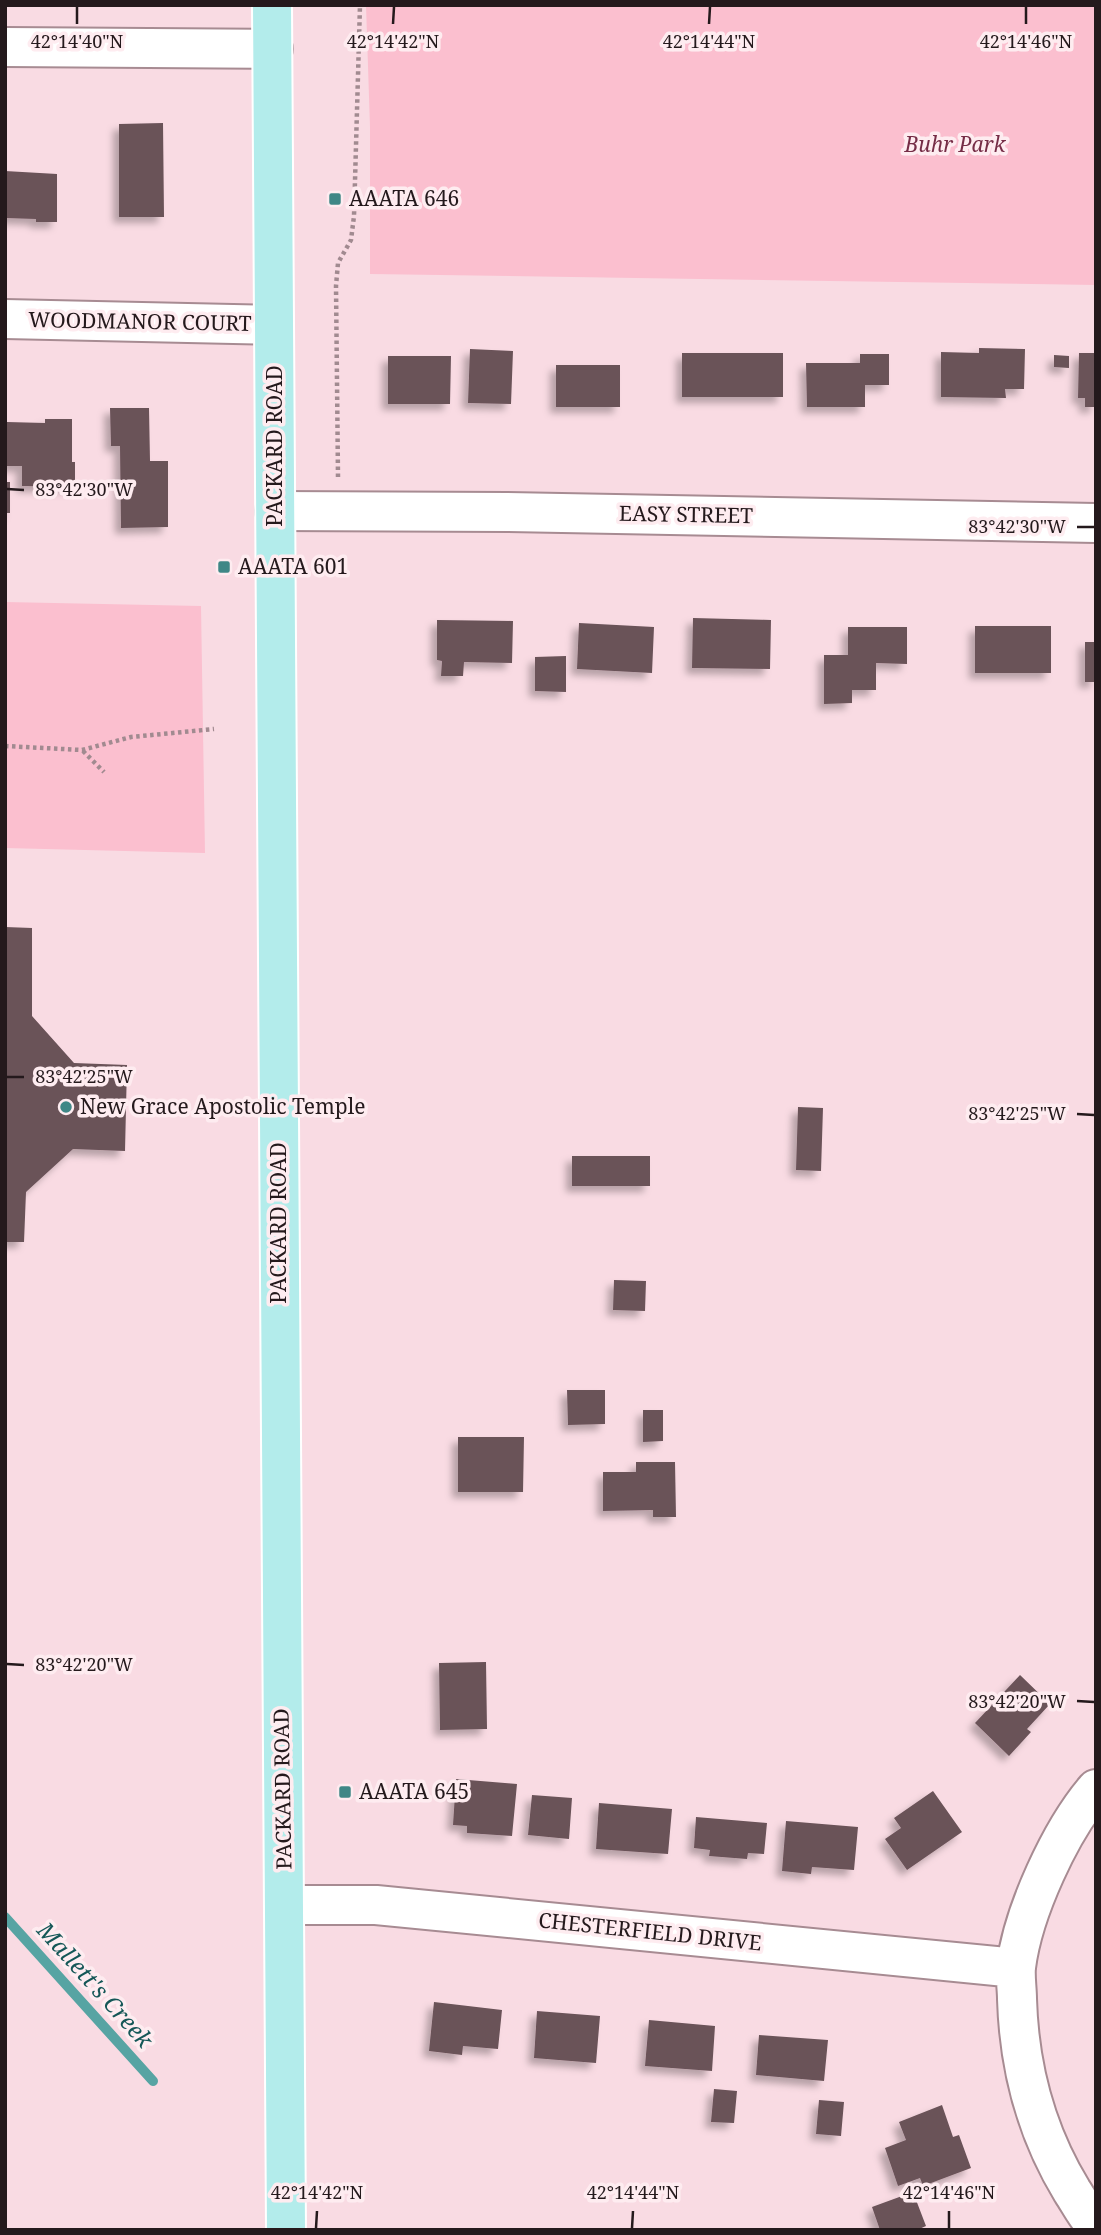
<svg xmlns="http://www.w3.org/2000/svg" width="1101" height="2235" font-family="'Noto Serif',serif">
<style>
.green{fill:#fbbfcf}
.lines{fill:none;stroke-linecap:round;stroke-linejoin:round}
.stream{stroke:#57a4a3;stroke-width:10}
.building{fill:#6a5258;filter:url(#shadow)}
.minor-casing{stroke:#a78b92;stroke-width:42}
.major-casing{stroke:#fff;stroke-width:42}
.path{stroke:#a18a90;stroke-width:4.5;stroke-dasharray:3.5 3.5;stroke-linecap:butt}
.minor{stroke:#fff;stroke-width:38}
.major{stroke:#b3eceb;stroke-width:38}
.ticks{fill:none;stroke:#24191c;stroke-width:2.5}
.poi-dot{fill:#3f8786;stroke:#feecf0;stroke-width:2.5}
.labels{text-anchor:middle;stroke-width:7;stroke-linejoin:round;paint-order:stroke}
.park-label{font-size:21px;font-style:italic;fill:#762d47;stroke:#feecf0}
.poi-label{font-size:21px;fill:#24191c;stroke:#feecf0;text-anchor:start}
.street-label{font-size:21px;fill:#24191c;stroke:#feecf0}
.water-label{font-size:23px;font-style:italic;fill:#155757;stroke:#feecf0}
.ticks-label{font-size:18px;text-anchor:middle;fill:#24191c;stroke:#feecf0;stroke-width:7;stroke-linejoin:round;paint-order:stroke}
</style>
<defs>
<filter id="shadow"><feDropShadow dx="-6" dy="6" stdDeviation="3.5" flood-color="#0004"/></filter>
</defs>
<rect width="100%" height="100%" fill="#f9dbe3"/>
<path class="green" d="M366,5H1096V285L370,274V127Z
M5,602L201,606L205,853L5,848Z"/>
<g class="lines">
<path class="stream" d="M5,1917L153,2081"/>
</g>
<path class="building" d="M163,123L164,217H119V124Z
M5,171L57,174V222H36V219L5,218Z
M979,348L1025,349L1024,389H1005L1006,398L941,397V352L979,353Z
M470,349L513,351L511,404L468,403Z
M682,353H783V397H682Z
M1079,353H1096V407H1085V398H1078Z
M860,354H889V385H865V407H807L806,363H860Z
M1054,355L1069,356V368L1054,367Z
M388,356H451L450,404H388Z
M556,365H620V407H556Z
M110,408H149L150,461H168V527L121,528L120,446H111Z
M45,419H72V462H75V487L22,486V466H7V422L45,423Z
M5,482H10V513H5Z
M693,618L771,620L770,669L692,668Z
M437,620L513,621L512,663L464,662L463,676H441L442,661L437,660Z
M579,623L654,627L652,673L577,669Z
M975,626H1051V673H975Z
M848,627H907V664L876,663V690H852V703L824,704V655H848Z
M1085,642H1096V682H1085Z
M566,656V692L535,691V657Z
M5,927L32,928V1016L74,1063L127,1065L125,1151L73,1149L26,1192L24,1242H5Z
M798,1107L823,1108L821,1171L796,1170Z
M572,1156H650V1186H572Z
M614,1280L646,1281L645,1311L613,1310Z
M567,1390H605V1424L568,1425Z
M643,1410H663V1441L643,1442Z
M458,1437H524L523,1492H458Z
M636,1462H675L676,1517H653V1510L603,1511V1472H636Z
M486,1662L487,1729L440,1730L439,1663Z
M1020,1675L1050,1704L1027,1729L1031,1732L1009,1756L975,1723Z
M456,1779L517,1784L512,1836L467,1833V1826L453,1825Z
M933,1791L962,1832L907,1870L885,1839L901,1828L894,1818Z
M532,1795L572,1798L569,1839L528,1835Z
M599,1803L672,1809L668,1854L596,1849Z
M696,1817L767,1823L764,1854L748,1853L747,1859L709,1856L710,1850L694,1848Z
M786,1821L858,1827L854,1870L812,1867L811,1874L782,1871Z
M434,2002L502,2010L498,2049L463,2046L462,2055L429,2051Z
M537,2011L600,2016L596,2063L534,2058Z
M649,2020L715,2026L712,2071L645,2066Z
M759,2035L828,2040L824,2081L756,2075Z
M714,2089L737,2091L734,2123L711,2122Z
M819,2100L844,2102L841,2136L816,2134Z
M942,2105L953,2137L959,2135L971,2168L923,2186L920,2178L898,2186L885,2148L906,2140L899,2122Z
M913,2192L926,2226L917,2230H880L872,2207Z"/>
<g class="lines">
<g class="minor-casing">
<path id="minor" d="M5,47L273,49
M5,319L274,325
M275,511L507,512L1096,523
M1096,1789C1060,1831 1023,1912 1016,1967C1015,1977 1017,1989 1017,1999C1019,2068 1036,2132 1072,2191C1080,2203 1086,2216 1096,2226
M284,1905H376L1016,1968"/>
</g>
<g class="major-casing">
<path id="major" d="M272,5L286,2230"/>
</g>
<path class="path" d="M338,477L336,286L338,263L351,240L354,216L360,5
M5,746L82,750L131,737L214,729
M83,751L104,772"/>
<use href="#minor" class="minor"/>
<use href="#major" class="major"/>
</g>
<path class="ticks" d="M77,24V7M393,24L394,7M709,24L710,7M1026,24V7M7,489L24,490M1077,527H1094M7,1077H24M1077,1114L1094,1115M7,1664L24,1665M1077,1701L1094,1702M316,2228L317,2211M632,2228L633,2211M949,2228V2211"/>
<g class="poi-dot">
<rect x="328" y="192" width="14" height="14" rx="3.5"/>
<rect x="217" y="560" width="14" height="14" rx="3.5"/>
<circle cx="66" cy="1107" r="7"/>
<rect x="338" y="1785" width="14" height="14" rx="3.5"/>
</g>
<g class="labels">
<g class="park-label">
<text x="955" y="152">Buhr Park</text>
</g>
<g class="poi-label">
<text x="349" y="206">AAATA 646</text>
<text x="238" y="574">AAATA 601</text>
<text x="80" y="1114">New Grace Apostolic Temple</text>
<text x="359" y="1799">AAATA 645</text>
</g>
<g class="street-label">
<text transform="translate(140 322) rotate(1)" y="7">WOODMANOR COURT</text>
<text transform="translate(275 446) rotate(-90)" y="7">PACKARD ROAD</text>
<text transform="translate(686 515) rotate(1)" y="7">EASY STREET</text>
<text transform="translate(279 1223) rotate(-90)" y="7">PACKARD ROAD</text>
<text transform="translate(283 1789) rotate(-91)" y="7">PACKARD ROAD</text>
<text transform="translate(650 1932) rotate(6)" y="7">CHESTERFIELD DRIVE</text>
</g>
<g class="water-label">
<text transform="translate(95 1985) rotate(48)" y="8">Mallett's Creek</text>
</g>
</g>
<g class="ticks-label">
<text x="77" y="48">42°14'40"N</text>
<text x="393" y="48">42°14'42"N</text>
<text x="709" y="48">42°14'44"N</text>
<text x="1026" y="48">42°14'46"N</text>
<text x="84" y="496">83°42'30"W</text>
<text x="1017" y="533">83°42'30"W</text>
<text x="84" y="1083">83°42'25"W</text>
<text x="1017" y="1120">83°42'25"W</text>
<text x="84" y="1671">83°42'20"W</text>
<text x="1017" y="1708">83°42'20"W</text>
<text x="317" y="2199">42°14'42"N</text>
<text x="633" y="2199">42°14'44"N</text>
<text x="949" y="2199">42°14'46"N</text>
</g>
<rect width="1101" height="2235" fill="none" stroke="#24191c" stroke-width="14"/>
</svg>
